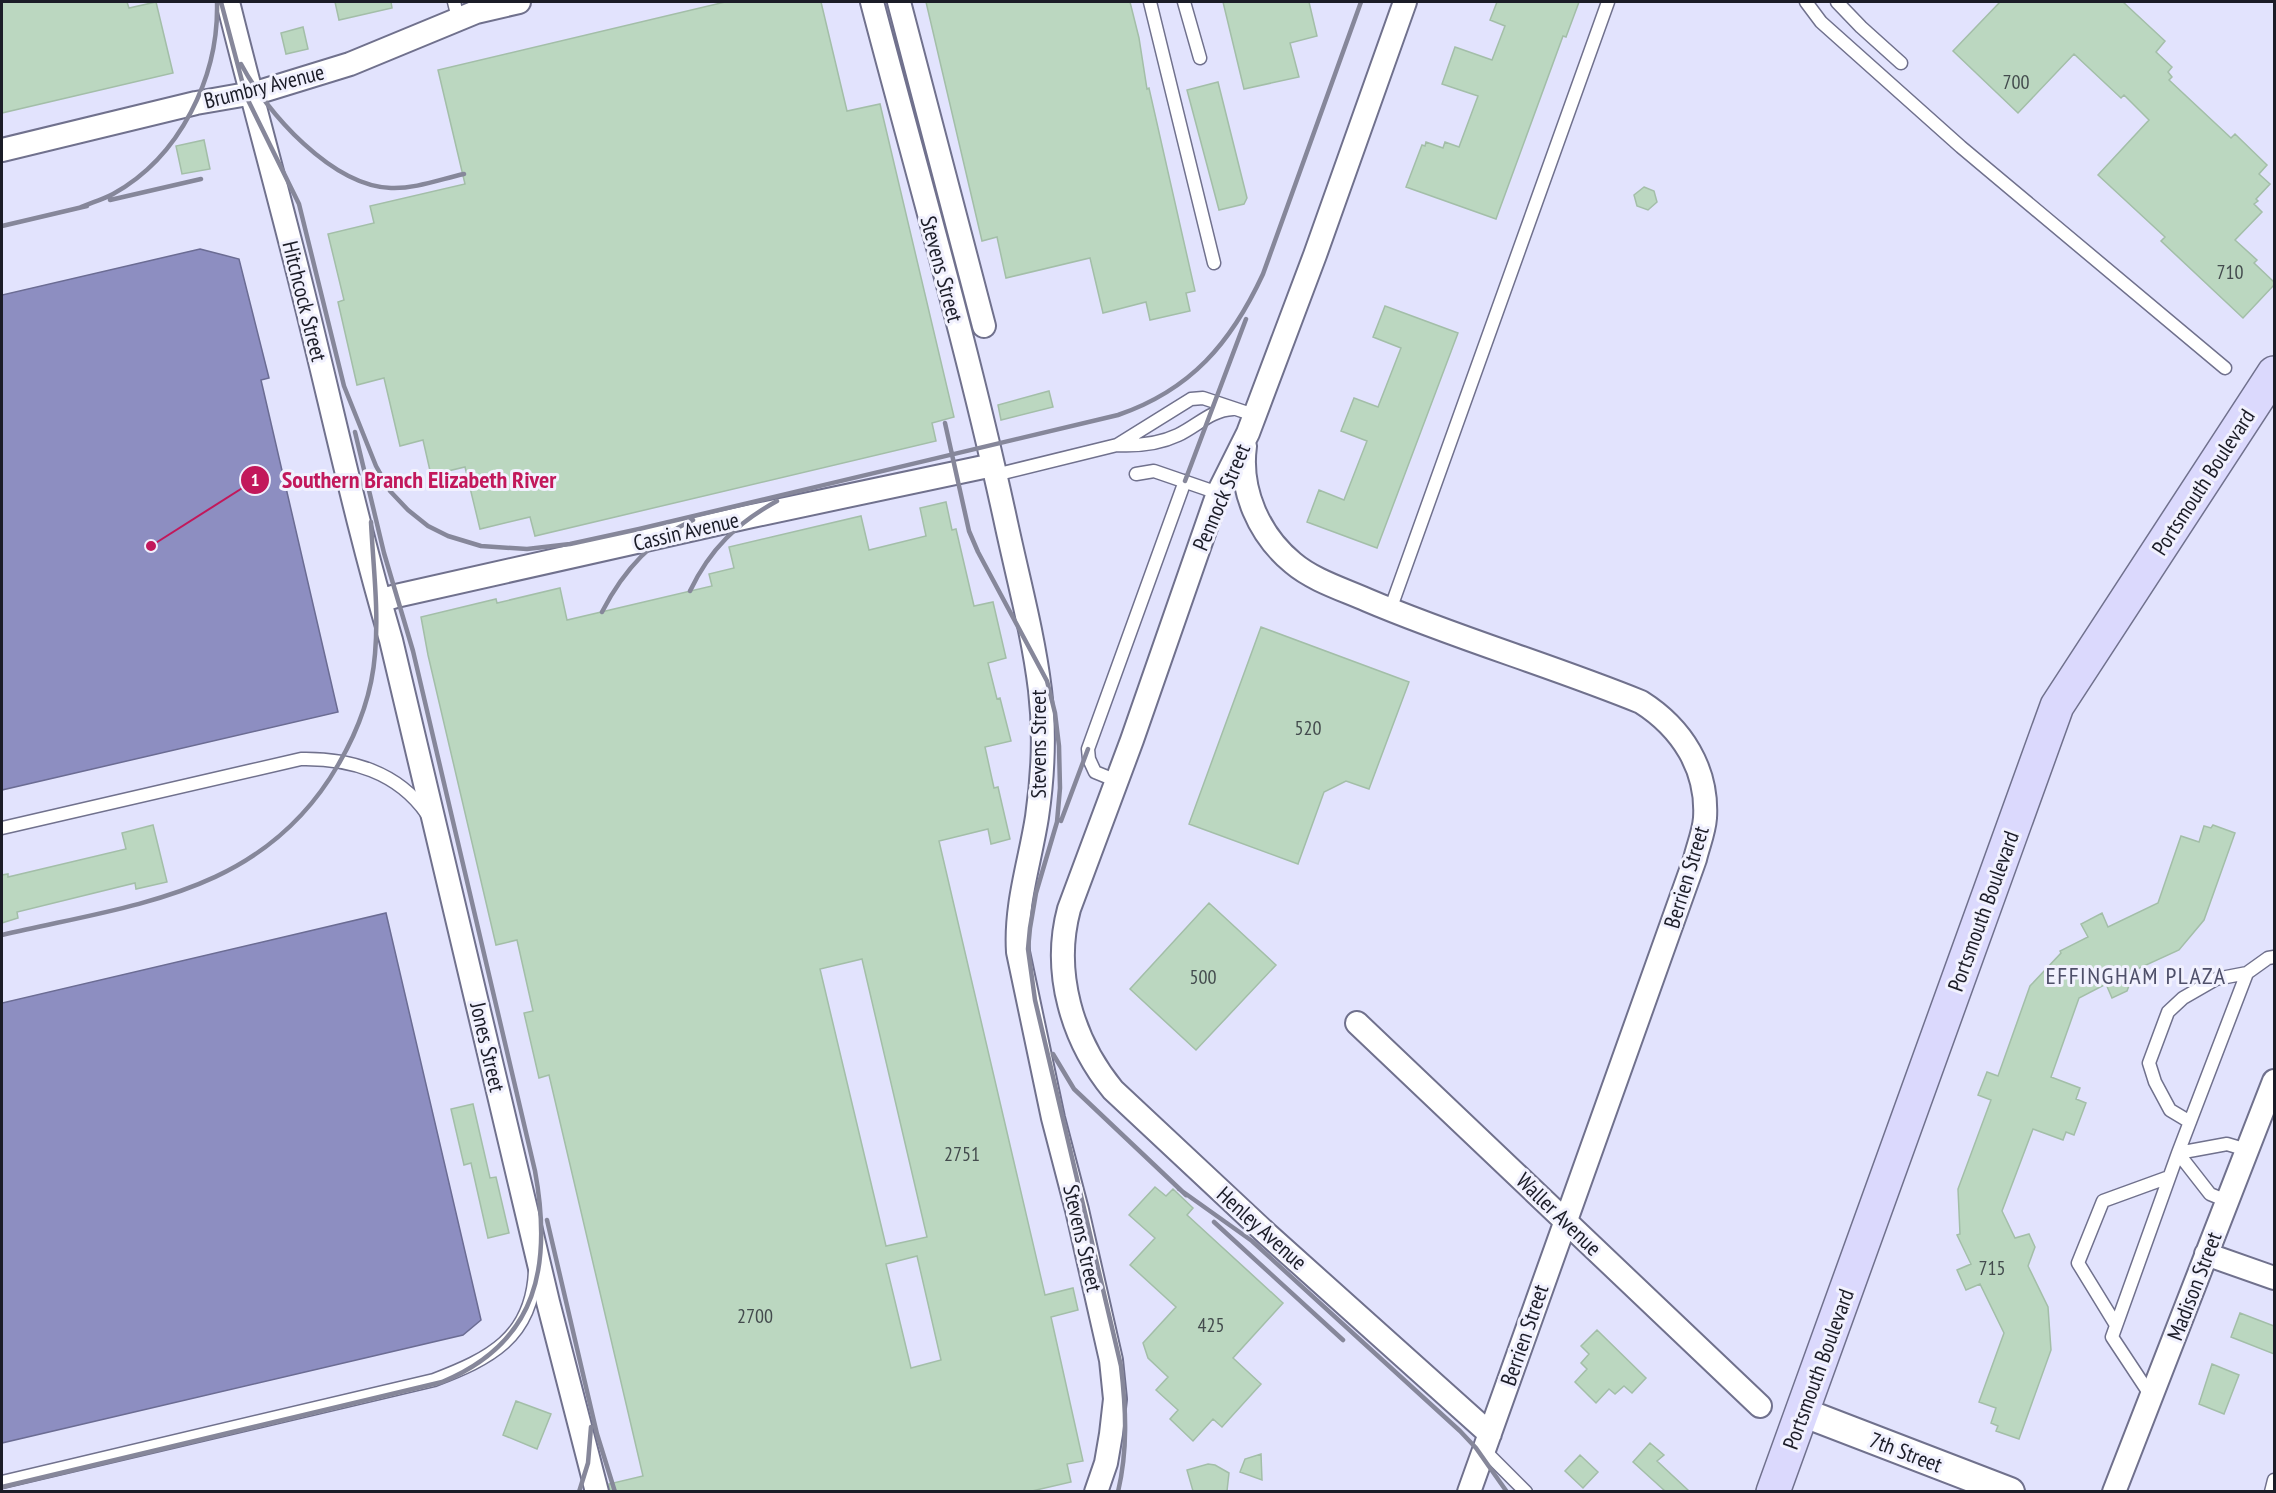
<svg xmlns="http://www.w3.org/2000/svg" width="2276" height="1493" font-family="'PT Sans Narrow',sans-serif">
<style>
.water{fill:#8d8ec1;stroke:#6b6c93;stroke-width:1.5}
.building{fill:#bbd7c0;stroke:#a3bea8;stroke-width:1.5;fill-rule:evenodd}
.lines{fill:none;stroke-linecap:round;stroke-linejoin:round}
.service-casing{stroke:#70718d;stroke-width:15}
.minor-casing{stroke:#70718d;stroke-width:26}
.tertiary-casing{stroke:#70718d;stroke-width:32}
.secondary-casing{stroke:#70718d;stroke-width:36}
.service{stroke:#fff;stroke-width:12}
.minor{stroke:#fff;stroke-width:22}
.tertiary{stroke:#fff;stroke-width:28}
.secondary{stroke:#dbd9fd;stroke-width:33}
.rail{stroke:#86879a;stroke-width:4.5}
.labels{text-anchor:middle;stroke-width:6;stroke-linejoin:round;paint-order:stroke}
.number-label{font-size:20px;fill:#434b4d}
.street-label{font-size:22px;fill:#1b1c27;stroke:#f1f1fe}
.neighbourhood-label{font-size:24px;letter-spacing:1.5px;fill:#4f506a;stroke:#f1f1fe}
.leader{fill:none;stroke:#c2185b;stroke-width:2}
.callout-dot{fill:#c2185b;stroke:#f1f1fe;stroke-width:2}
.mark-label{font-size:18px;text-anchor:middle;font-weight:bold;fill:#fff}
.callout-label{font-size:24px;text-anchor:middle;font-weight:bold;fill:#c2185b;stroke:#f1f1fe;stroke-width:6;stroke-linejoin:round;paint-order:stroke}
</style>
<rect width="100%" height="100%" fill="#e2e3fd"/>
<path class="water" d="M200,249L239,259L269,378L261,380L338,712L2,790V295Z
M386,913L481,1320L463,1335L2,1443V1003Z"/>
<path class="building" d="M2,2H127L129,8L156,2L173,73L2,113Z
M335,2H391L392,8L339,20Z
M725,2H821L847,111L880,104L954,417L932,423L936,441L535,536L530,517L480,529L465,467L431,475L423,440L400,446L384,378L357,385L338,302L344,300L328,234L374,223L370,206L465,184L438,70Z
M926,2H1130L1139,38L1147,89L1149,88L1195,291L1186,293L1190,311L1150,320L1146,302L1103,313L1090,258L1006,278L997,237L982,241Z
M1223,2H1309L1317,36L1290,43L1299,77L1244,89Z
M1497,2H1579L1566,37L1563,36L1496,219L1406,187L1422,145L1425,146L1426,142L1443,148L1445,142L1459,147L1478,96L1442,84L1455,47L1492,60L1505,26L1490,20Z
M2000,2H2123L2165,41L2156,52L2172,67L2168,72L2172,77L2169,80L2231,138L2235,134L2267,165L2259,174L2270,184L2256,199L2258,201L2254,204L2262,212L2235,240L2257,260L2254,263L2274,282V285L2243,318L2161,241L2165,237L2098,175L2149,120L2124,95L2121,98L2074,54L2018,113L1953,51Z
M303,27L308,49L286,54L281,33Z
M1218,82L1247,198L1244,204L1219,210L1187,90Z
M204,140L210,169L182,174L176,146Z
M1644,187L1654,191L1657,202L1648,210L1637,206L1634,195Z
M1385,306L1458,333L1377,548L1307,522L1319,490L1344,500L1367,441L1341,431L1354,398L1378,407L1401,348L1373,337Z
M1049,391L1053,407L1001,420L998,405Z
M946,502L952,530L956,529L974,606L993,602L1006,658L988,663L997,699L1000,698L1011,741L985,747L994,788L998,787L1010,839L991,844L988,829L939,841L1045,1295L1073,1288L1078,1310L1051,1317L1083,1461L1067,1464L1071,1482L1032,1491H610L609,1484L643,1476L549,1075L539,1078L524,1013L533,1011L517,940L496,945L428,655L421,617L496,599L497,603L560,588L567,620L712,586L709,574L734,568L729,547L861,516L869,550L926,536L920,508ZM862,959L927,1237L886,1246L820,969ZM917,1256L941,1360L911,1368L886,1264Z
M1261,627L1409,682L1369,789L1346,781L1324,792L1298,864L1189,824Z
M153,825L167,882L136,889L135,883L17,912L18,918L2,923V875L8,874V877L126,849L122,833Z
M2213,825L2235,833L2204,920L2179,950L2135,970L2127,991L2112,998L2106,984L2079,998L2051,1077L2080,1088L2076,1099L2086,1103L2074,1135L2066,1132L2063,1140L2033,1129L2002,1211L2015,1238L2029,1234L2035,1247L2028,1266L2048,1307L2051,1350L2019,1439L1996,1431L1998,1426L1991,1423L1996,1408L1979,1402L2004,1333L1980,1284L1966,1290L1957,1270L1971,1264L1957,1235L1960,1234L1958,1189L1991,1100L1978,1095L1987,1072L1998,1076L2030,986L2061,953L2060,951L2088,937L2081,924L2102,913L2108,927L2158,903L2181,836L2199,842L2204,826L2211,828Z
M1209,903L1276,965L1196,1050L1130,989Z
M473,1104L490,1178L496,1177L509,1233L488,1238L471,1163L464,1165L451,1109Z
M1155,1187L1166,1196L1173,1189L1193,1208L1187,1215L1283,1303L1233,1358L1261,1384L1222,1427L1213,1419L1193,1441L1170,1419L1178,1410L1156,1390L1168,1377L1148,1358L1143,1343L1176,1307L1130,1265L1155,1238L1129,1215Z
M2240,1313L2274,1326V1354L2231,1337Z
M1597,1330L1646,1378L1632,1393L1624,1386L1615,1394L1609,1389L1596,1403L1575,1382L1587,1369L1581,1363L1589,1354L1581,1346Z
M2212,1364L2239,1375L2224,1414L2199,1404Z
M516,1401L551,1414L537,1449L503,1435Z
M1650,1443L1664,1455L1657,1461L1689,1491H1665L1633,1462Z
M1261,1454L1262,1480L1240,1472L1245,1459Z
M1580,1455L1598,1472L1583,1488L1565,1471Z
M1208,1464L1215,1465L1229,1473L1227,1491H1193L1187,1470Z"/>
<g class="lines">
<g class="service-casing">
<path id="service" d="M454,2L458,18
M1150,2L1214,263
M1184,2L1200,58
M1806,2L1821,22L1961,147L2225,368
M1837,2L1861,27L1901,63
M1233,409C1211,410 1197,426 1178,435C1159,444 1137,446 1117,445L1191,399L1203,398L1254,415
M1136,474L1154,471L1218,493
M995,475L1117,445
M1390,610L1608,2
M1117,781L1095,772L1089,759L1088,749L1185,481
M2,828L301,759C350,758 398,772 427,814
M2190,1122L2170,1110L2155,1082L2149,1063L2168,1012L2183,998L2216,979L2247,973
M2227,1201L2210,1194L2178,1153L2227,1144L2247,1150
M2116,1325L2078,1263L2103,1201L2169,1177
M2151,1396L2112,1337L2178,1153L2247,973L2268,958L2274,957
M1484,1450L1526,1492
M2,1482L434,1380C489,1359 532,1338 535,1271
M2271,1492L2274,1480"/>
</g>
<g class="minor-casing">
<path id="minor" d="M228,2C252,99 279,195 303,292C332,408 357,525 391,640L548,1302L597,1492
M872,2C917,173 967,344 1005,518C1017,575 1033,632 1040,690C1045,732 1043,776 1037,817C1030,862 1015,905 1018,952L1053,1118L1077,1210L1111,1360L1115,1399L1111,1434L1106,1463L1096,1492
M899,2L984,326
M1405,2L1315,255L1248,433L1218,493L1132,740L1069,909C1052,972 1072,1040 1113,1090L1267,1234L1490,1434
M2,150L196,103L259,92L350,64L476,12L519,2
M1245,446C1239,490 1259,535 1293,563C1313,580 1342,589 1367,600C1456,638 1550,665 1641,702C1682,728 1708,769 1705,818C1704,832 1698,846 1695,859L1469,1492
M380,601L396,596L752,516L993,465
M1357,1023L1760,1406
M2206,1254L2274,1278
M2114,1492L2274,1081"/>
</g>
<g class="tertiary-casing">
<path id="tertiary" d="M1802,1412L2010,1492"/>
</g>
<g class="secondary-casing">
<path id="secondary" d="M1773,1492L2057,706L2274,373"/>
</g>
<use href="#service" class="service"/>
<use href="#minor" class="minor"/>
<use href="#tertiary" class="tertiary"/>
<use href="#secondary" class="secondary"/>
<path class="rail" d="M221,2L246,96L299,204L344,386L376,466L390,491L408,510L428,526L448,536L481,546L527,549L570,544L639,529L1118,415C1191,390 1231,343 1263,274L1361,2
M241,64C267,113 332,186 391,188C415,189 441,179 464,174
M110,200L201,179
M79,208C90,203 102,200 113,194C180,157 219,77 217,2
M2,226L87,206
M945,423L969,531L978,552L1047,681L1055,713L1059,746L1060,788L1057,822L1036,893L1030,928L1028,949L1035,1000L1121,1366C1126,1409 1128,1449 1118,1492
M1185,481L1246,319
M690,591C710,549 737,523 777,501
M602,612C623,571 651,539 693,520
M1061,821L1088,749
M2,935C133,904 263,895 338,765C358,731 372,693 375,654C379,610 373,565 371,522
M1053,1054L1074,1089L1186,1195
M1179,1189L1252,1241L1460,1431L1476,1448L1507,1492
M547,1220L597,1434L615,1492
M1214,1222L1343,1340
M2,1487L442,1382C539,1342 552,1264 535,1171L413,651L384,553L355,432
M579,1492L588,1463L591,1427"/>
</g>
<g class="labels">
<g class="number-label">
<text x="2016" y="89">700</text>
<text x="2230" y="279">710</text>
<text x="1308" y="735">520</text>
<text x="1203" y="984">500</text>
<text x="962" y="1161">2751</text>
<text x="1992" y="1275">715</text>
<text x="755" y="1323">2700</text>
<text x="1211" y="1332">425</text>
</g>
<g class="street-label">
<text transform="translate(264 86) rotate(-14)" y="8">Brumbry Avenue</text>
<text transform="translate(942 269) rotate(75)" y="8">Stevens Street</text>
<text transform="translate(305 301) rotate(76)" y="8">Hitchcock Street</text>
<text transform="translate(2203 482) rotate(-57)" y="8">Portsmouth Boulevard</text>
<text transform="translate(1221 497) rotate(-67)" y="8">Pennock Street</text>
<text transform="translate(686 531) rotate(-13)" y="8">Cassin Avenue</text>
<text transform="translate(1038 744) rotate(-90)" y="8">Stevens Street</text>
<text transform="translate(1686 877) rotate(-73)" y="8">Berrien Street</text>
<text transform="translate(1983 911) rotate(-70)" y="8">Portsmouth Boulevard</text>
<text transform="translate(488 1047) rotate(77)" y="8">Jones Street</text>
<text transform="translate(1559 1214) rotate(44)" y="8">Waller Avenue</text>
<text transform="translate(1262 1228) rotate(42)" y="8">Henley Avenue</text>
<text transform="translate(1083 1238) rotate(77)" y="8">Stevens Street</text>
<text transform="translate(2194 1286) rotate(-69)" y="8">Madison Street</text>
<text transform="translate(1524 1335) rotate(-71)" y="8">Berrien Street</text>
<text transform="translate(1818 1369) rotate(-70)" y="8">Portsmouth Boulevard</text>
<text transform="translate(1906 1452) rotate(21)" y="8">7th Street</text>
</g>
<g class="neighbourhood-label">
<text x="2136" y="984">EFFINGHAM PLAZA</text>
</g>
</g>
<path class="leader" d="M151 546L255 480"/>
<g class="callout-dot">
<circle cx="151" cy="546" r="6"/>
<circle cx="255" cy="480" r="15"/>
</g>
<g class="mark-label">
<text x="255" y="486">1</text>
</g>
<g class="callout-label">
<text x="419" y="488">Southern Branch Elizabeth River</text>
</g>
<rect width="2276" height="1493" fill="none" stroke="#1b1c27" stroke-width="6"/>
</svg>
